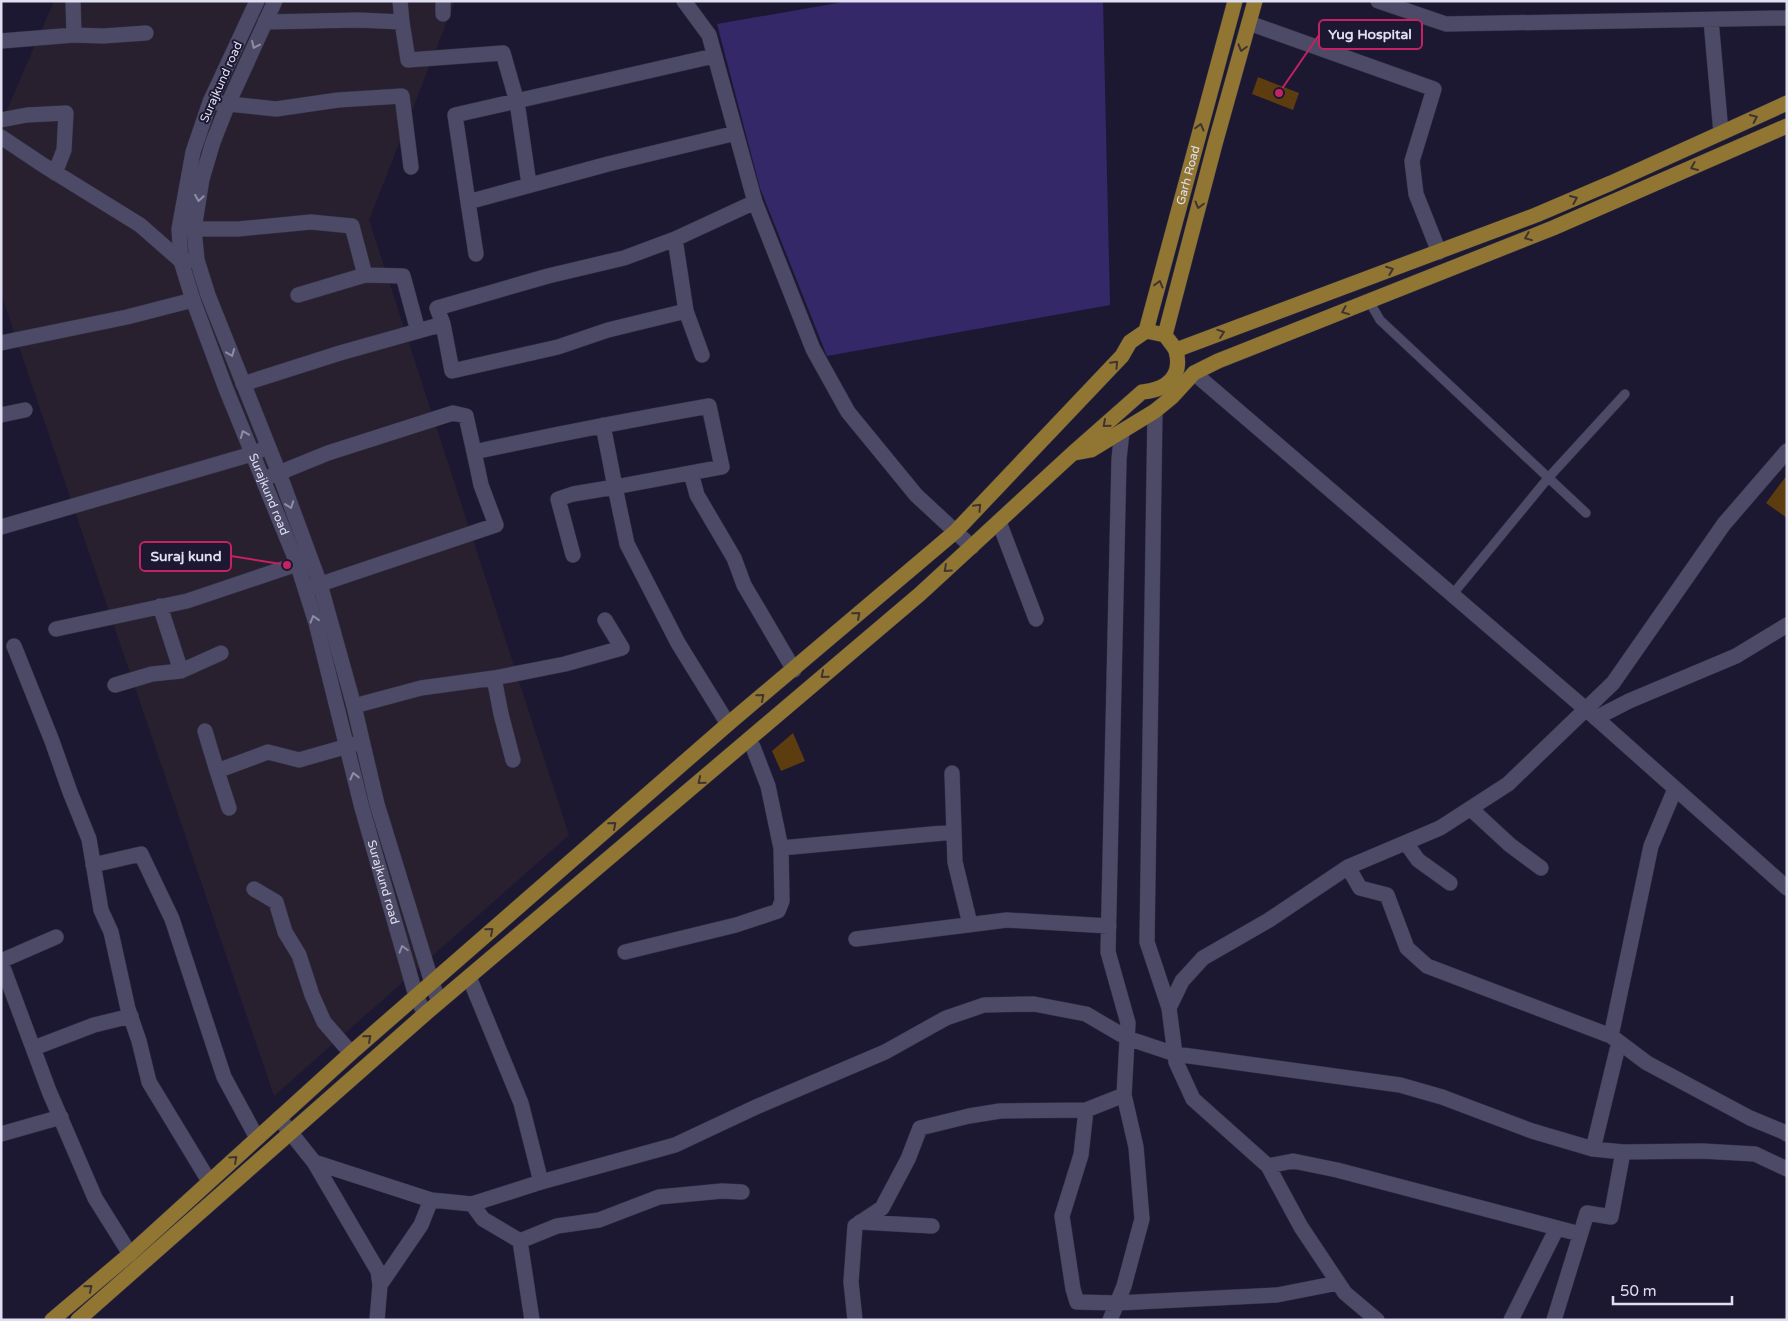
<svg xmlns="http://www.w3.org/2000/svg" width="1788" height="1321" font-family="'Varela Round',sans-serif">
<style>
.commercial{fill:#28202f}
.green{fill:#352868}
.building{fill:#5d3d0f}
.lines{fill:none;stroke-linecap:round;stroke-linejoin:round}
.service-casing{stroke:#323044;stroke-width:10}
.minor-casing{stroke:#323044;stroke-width:16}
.tertiary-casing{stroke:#323044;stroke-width:16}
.secondary-casing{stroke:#323044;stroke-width:16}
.primary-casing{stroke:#323044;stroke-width:16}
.service{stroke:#4d4a67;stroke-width:9}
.minor{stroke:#4d4a67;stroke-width:15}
.tertiary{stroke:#4d4a67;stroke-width:15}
.secondary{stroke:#4d4a67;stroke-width:15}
.primary{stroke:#907632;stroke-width:15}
.oneway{stroke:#8f8da5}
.oneway2{stroke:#3f3432}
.labels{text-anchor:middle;stroke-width:4;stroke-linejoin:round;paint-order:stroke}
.street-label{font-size:12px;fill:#e0dff1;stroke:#1c1832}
.leader{fill:none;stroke:#c42262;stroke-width:2}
.callout-dot{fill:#c42262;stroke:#1c1832;stroke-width:2}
.callout{fill:#1c1832;stroke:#c42262;stroke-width:2}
.callout-label{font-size:14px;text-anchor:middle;font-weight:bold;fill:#e0dff1}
</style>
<rect width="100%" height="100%" fill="#1c1832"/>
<path class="commercial" d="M54,1H455L369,220L569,835L274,1096L1,294V124Z"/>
<path class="green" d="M849,1H1103L1110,305L827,356L760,188L717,24Z"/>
<path class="building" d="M1258,77L1299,93L1293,110L1252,94Z
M1787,475V518L1766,503Z
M793,733L805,761L781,771L772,751Z"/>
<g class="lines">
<g class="service-casing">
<path id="service" d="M1369,301L1380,320L1586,513
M1452,595L1549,477L1625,394"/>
</g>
<g class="minor-casing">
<path id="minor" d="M73,1L74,35
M684,1L709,35L755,202L813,349L848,412L916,495L972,547
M1378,1L1446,24L1787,18
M443,14V1
M1711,20L1721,133
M265,22L359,20L402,22L400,1
M402,22L408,60L503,53L517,102L529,184
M1249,23L1434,89L1412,161L1416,194L1439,252
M1,41L74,35L103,36L146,33
M210,102L276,109L338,100L402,96L411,167
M1,120L27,115L66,113L64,150L55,173
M1,137L43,165L140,225L181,261L191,260
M468,202L455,115L714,56
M183,229H238L311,222L352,226L365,275L403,276L418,331
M476,254L468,202L608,164L736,133
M298,295L365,275
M686,311L702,355
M443,324L452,371L558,347L608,330L686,311L675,239
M1,343L127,317L193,300
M243,384L340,353L443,324L437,308L548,276L624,258L675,239L755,202
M1155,411L1147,942L1169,1008L1176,1062L1193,1099L1268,1166L1301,1227L1345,1293L1377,1320
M1,415L25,410
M691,473L697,495L734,558L744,585L794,670
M264,479L328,453L453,413L466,416L474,452C552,435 630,420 709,406L722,467L615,487L603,425
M999,522L1036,619
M1,527L252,454L268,447
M573,555L558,499L573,494L615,487L627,544L678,643L728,724
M309,588L496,525L481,485L474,452
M160,606L181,671L221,653
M56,629L187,601L309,560
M14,646L52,741L70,792L89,839L101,910L111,932L128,1009L139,1041L149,1082L209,1181
M494,678L501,714L513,760
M115,685L152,674L181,671
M354,706L421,688L494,678L565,664L622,648L605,620
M1596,718L1629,701L1736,656L1787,625
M205,731L217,771
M952,773L955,862L970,924
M229,808L217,771L268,752L299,760L362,742
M1471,809L1510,845L1541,868
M1406,843L1418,860L1450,883
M781,848L954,832
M93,865L141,854L172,919L224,1077L257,1138
M1348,867L1360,888L1387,895L1407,948L1427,966L1611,1036L1647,1063L1750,1118L1784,1132L1787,1134
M254,889L276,902L285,932L299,955L312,995L324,1022L351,1053
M856,939L1007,920L1109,926
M625,952L736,925L778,911L782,901L781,848L768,786L753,747L747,741
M1,961L56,937
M1,962L49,1091L95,1198L130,1254
M469,977L521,1103L541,1182
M1169,1008L1182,981L1203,958L1269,920L1348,867L1440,828L1508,784L1613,683L1724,524L1787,451
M1611,1036L1651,846L1675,789
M34,1048L94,1025L131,1016
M1086,1110L1081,1155L1062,1216L1073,1289L1077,1302L1117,1303L1277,1295L1338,1283
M279,1118L314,1162L378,1271L380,1285L377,1320
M1,1134L61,1117
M1593,1149L1619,1042
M314,1162L431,1200L472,1204L541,1182L675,1145L756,1107L885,1052L946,1018L984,1005L1034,1004L1086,1014L1127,1038L1175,1054L1400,1085L1442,1097L1532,1131L1593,1149L1623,1152L1702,1151L1755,1154L1787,1169
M1268,1166L1293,1161L1337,1170L1580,1234
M472,1204L483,1219L520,1241L532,1320
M860,1222L932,1226
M520,1241L557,1226L599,1220L659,1197L722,1191L742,1192
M380,1285L421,1225L431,1200
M855,1320L851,1282L855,1226L882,1208L908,1159L920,1128L969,1116L1000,1111L1086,1110L1124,1095
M1110,1320L1124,1286L1142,1219L1136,1147L1124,1095L1128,1023L1108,952L1119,459L1122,431
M1511,1320L1557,1228
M1554,1320L1587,1213L1611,1217L1623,1152"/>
</g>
<g class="tertiary-casing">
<g id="tertiary">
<path id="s1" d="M257,1L210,102L193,152L179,229L181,261L193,300L226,389L297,563L316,623L362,808L416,996L425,1014"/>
<path d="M275,1L228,104L213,142L202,179L194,229L197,260L208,295L279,473L320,584L354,706L377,804L432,983L439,1002"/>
</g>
</g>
<g class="secondary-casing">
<path id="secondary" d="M1194,373L1596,718L1787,888"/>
</g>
<g class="primary-casing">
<g id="primary">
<path d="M1165,335L1215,144L1255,1"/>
<path d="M1176,350L1536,215L1611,183L1787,103"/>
<path d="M1075,453L1091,450L1155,411L1172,397L1194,373L1218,361L1553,228L1787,126"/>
<path id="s2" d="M52,1320L130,1254L351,1053L728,724L955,532L1122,356L1130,342L1146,331L1235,1"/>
<path d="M78,1320L425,1014L920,594L1073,453L1142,392C1166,390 1183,377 1176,351C1174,346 1168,340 1165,335L1146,331"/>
</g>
</g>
<use href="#service" class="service"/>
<use href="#minor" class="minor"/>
<use href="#tertiary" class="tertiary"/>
<use href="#secondary" class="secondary"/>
<use href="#primary" class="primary"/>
</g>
<defs><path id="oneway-chevron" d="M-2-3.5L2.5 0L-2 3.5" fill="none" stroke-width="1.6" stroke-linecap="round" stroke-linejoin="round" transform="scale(1.25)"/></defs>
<g class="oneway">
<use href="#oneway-chevron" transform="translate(255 45) rotate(115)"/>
<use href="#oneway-chevron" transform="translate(199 198) rotate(99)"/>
<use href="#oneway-chevron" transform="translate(231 353) rotate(68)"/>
<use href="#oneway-chevron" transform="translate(244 434) rotate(-112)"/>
<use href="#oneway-chevron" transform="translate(290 505) rotate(70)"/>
<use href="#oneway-chevron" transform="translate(314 619) rotate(-107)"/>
<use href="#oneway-chevron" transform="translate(354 776) rotate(-104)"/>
<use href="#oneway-chevron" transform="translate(403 949) rotate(-106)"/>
</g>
<g class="oneway2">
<use href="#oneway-chevron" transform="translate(1242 48) rotate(106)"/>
<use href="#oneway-chevron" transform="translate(1754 118) rotate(-25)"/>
<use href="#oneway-chevron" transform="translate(1200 127) rotate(-75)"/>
<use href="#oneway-chevron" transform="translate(1694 167) rotate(157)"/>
<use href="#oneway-chevron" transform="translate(1574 199) rotate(-23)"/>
<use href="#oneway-chevron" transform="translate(1199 205) rotate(105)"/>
<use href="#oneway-chevron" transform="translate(1528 237) rotate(158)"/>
<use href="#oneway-chevron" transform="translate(1390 270) rotate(-21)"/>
<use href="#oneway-chevron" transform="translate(1159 284) rotate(-75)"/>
<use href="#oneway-chevron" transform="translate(1345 311) rotate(158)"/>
<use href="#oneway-chevron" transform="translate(1221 333) rotate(-19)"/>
<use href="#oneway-chevron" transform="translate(1115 364) rotate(-46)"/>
<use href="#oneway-chevron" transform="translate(1106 424) rotate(139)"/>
<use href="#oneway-chevron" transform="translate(978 507) rotate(-46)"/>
<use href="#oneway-chevron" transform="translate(947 569) rotate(138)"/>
<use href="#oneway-chevron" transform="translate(857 615) rotate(-41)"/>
<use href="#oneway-chevron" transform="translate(824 675) rotate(140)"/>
<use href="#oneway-chevron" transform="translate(761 697) rotate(-40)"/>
<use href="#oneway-chevron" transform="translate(701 781) rotate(140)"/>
<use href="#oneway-chevron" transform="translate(613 825) rotate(-41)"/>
<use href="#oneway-chevron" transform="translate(490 931) rotate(-41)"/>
<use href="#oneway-chevron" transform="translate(368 1038) rotate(-41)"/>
<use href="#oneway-chevron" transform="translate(234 1159) rotate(-42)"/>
<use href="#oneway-chevron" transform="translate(89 1288) rotate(-40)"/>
</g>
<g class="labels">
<g class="street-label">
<text transform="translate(221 82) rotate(-66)" y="4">Surajkund road</text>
<text dy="4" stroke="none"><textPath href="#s2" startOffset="1638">Garh Road</textPath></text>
<text dy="4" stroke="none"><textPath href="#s1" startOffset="524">Surajkund road</textPath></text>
<text dy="4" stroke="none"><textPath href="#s1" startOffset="929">Surajkund road</textPath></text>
</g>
</g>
<path class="leader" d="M1279 93L1319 35M287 565L231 556"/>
<g class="callout-dot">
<circle cx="1279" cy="93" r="5"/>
<circle cx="287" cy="565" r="5"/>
</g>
<g class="callout">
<rect x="1319" y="20" width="103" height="29" rx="5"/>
<rect x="140" y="542" width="91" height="29" rx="5"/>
</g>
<g class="callout-label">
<text x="1370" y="39">Yug Hospital</text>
<text x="186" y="561">Suraj kund</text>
</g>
<rect width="1788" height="1321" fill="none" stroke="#e0dff1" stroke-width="5"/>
<path d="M1613 1296v8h119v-8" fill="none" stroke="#e0dff1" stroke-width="2.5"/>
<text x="1620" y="1296" font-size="15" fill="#e0dff1" stroke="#1c1832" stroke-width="4" paint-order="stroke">50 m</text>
</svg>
